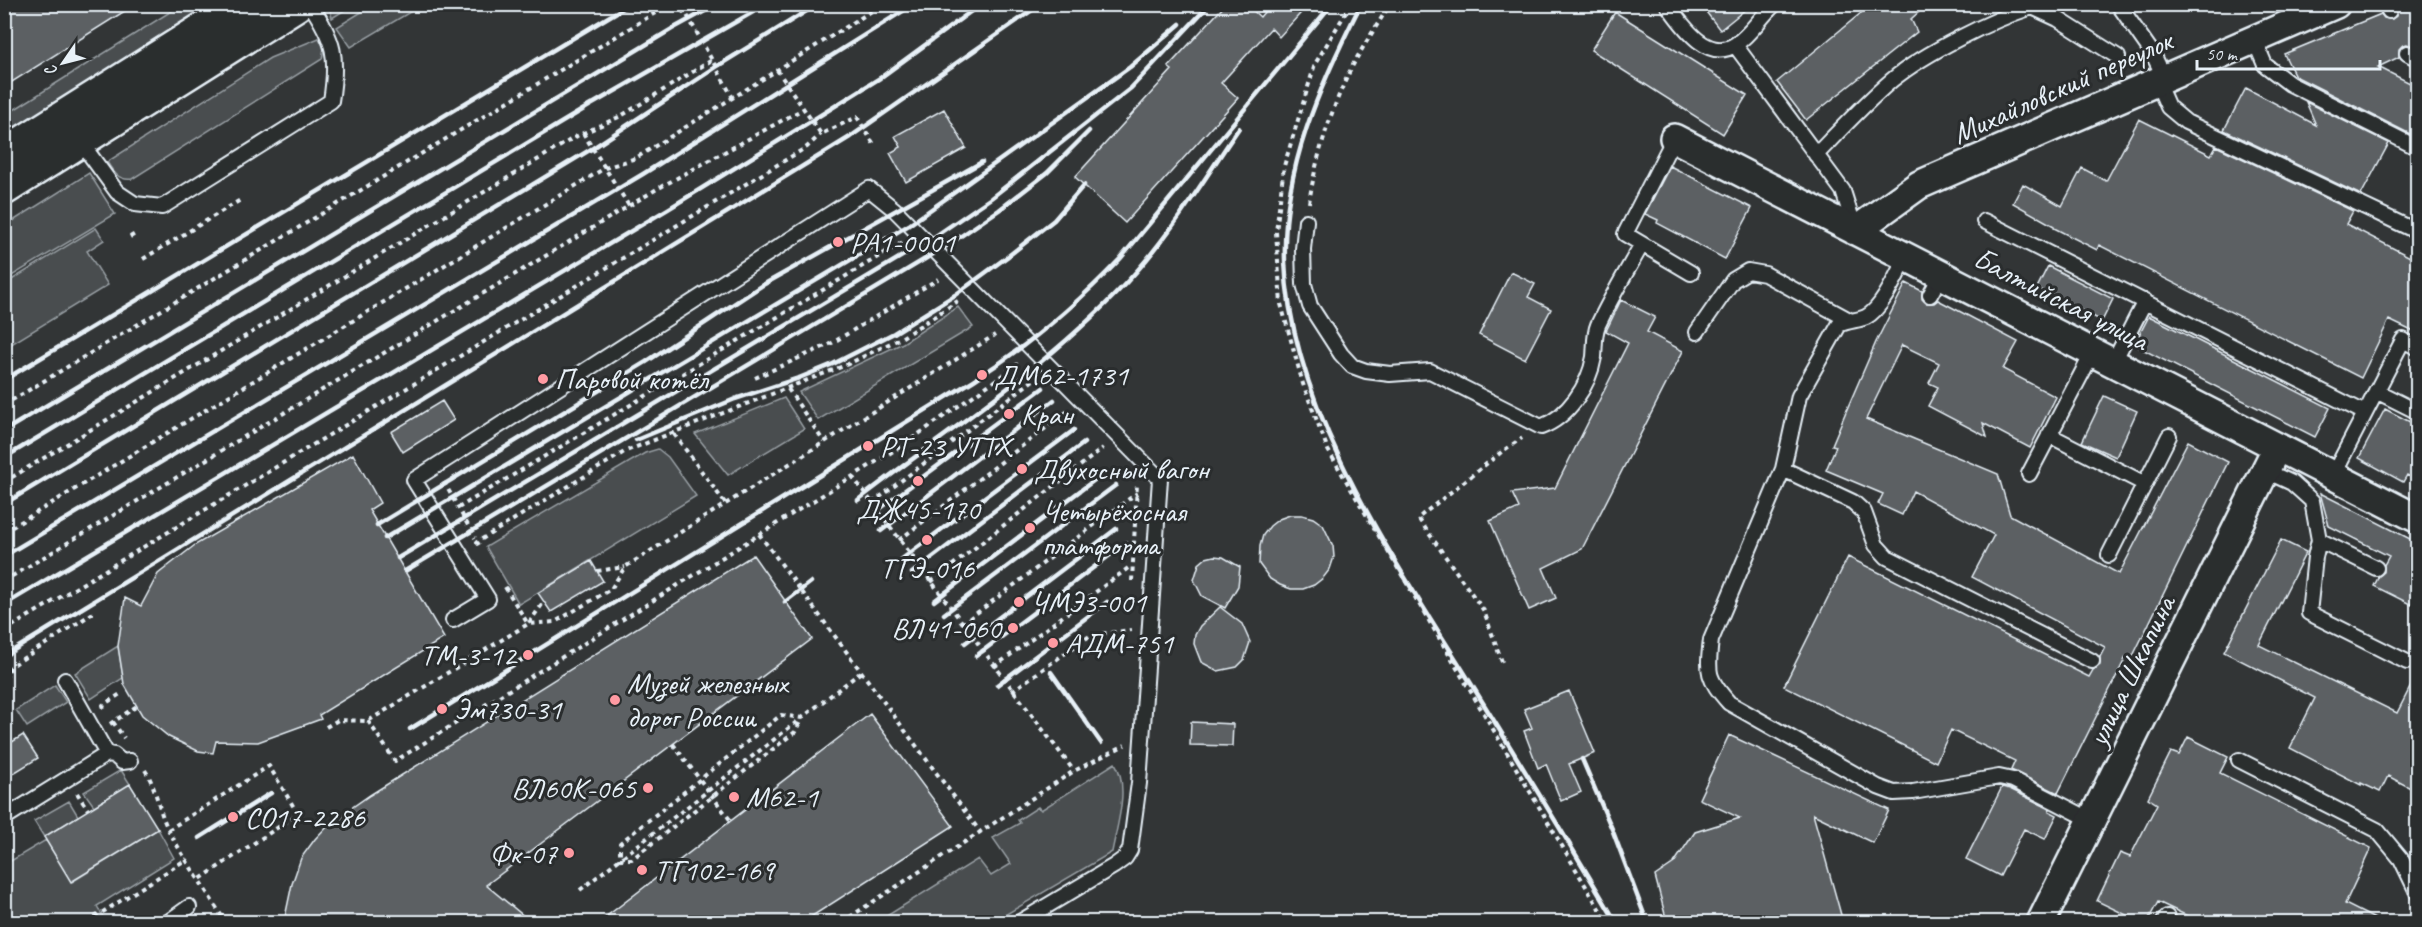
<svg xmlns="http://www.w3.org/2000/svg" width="2422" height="927" font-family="Caveat,sans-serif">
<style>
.green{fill:#494d4f;stroke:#989fa4;stroke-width:1.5}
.building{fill:#5c6063;stroke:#e8f1f8;stroke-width:1.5}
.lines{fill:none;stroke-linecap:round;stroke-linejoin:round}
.service-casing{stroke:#e8f1f8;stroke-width:18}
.minor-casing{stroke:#e8f1f8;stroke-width:32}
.primary-casing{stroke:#e8f1f8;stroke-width:38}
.path{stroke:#e8f1f8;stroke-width:4;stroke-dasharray:4.5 4.5;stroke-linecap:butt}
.service{stroke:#2a2d2e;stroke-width:14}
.minor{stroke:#2a2d2e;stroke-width:27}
.primary{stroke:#2a2d2e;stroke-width:33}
.rail{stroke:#e8f1f8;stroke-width:4.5}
.path-bridge{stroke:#e8f1f8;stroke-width:4;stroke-dasharray:4.5 4.5;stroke-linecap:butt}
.poi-dot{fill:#ff9aa2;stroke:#2a2d2e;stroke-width:2}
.labels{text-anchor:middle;stroke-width:6;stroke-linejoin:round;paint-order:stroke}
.street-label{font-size:30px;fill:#e8f1f8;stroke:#2a2d2e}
.poi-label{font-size:30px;fill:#e8f1f8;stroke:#2a2d2e;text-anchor:start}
</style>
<rect width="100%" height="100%" fill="#323536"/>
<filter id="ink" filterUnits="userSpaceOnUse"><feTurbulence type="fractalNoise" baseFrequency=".0167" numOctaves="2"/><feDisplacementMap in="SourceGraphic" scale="12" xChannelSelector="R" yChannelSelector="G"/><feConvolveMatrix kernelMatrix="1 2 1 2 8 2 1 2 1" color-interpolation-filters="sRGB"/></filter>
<g filter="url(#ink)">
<path class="green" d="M181,5H213L5,136L4,116Z
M329,5V4L353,5L332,18Z
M373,5V4L422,5L351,47L337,27Z
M319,38L324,48L322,59L132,179C119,181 113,172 107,162L270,58Z
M89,173L115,214L5,280V226Z
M96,228L104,240L87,251L108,285L5,348V284Z
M958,307L973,327L818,420L799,392L903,343Z
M784,398L804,429L728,475L695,434Z
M658,449L668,457L696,496L519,604L486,547L645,453Z
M118,646L123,678L91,699L75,673Z
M55,685L66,702L27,727L16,710Z
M1115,763C1130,787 1117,825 1112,852L993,922H877L978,859L991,876L1011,864L993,838L1020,823L1018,820L1038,807L1041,810Z
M121,770L130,784L94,806L84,792Z
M69,801L78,816L44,837L34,821Z
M158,829L174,858L97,906L106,922H5L4,865L46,840L72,882Z"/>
<path class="building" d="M4,4H136L4,87Z
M1226,4H1246L1260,17L1271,4H1309L1279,37L1271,28L1221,83L1238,98L1125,223L1075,177L1172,70L1168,67Z
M1700,4H1752L1720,30Z
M1872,4H1928L1911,19L1917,32L1806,120L1777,82Z
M2404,4H2418V48L2407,44L2403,45L2399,49V57L2378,67L2418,87V138L2295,76L2284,54L2381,14L2384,18L2392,19L2396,16L2397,7Z
M1615,12L1747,95L1723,134L1591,50Z
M2246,88L2316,125L2306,102L2389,143L2361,195L2224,130Z
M944,109L966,148L906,182L890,153L901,147L895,136Z
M2139,119L2211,155L2216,146L2353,211L2346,224L2418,261V334L2389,320L2361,378L2099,245L2097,250L2054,228V226L2013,203L2023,184L2062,206L2082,168L2106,181Z
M1670,166L1752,208L1725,259L1657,223L1658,220L1645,214Z
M2048,266L2113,299L2102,321L2037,288Z
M1511,272L1535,284L1528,297L1551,309L1525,359L1479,335Z
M1906,283L1922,291V299L1926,303H1934L1938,300L2018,342L2003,369L2056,397L2030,448L1983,423L1987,437L1928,406L1938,387L1929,383L1939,363L1902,345L1866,419L1998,474L2010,515L2119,574L2188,441L2228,462L2131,660L2126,657L2058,793L2011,770L2015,761L1951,730L1936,762L1784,686L1848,557L2089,677L2093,670L2100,665V657L2105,647L1972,577L1994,535L1913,491L1902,515L1878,504L1883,494L1826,470L1836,446L1832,445L1847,409L1876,342Z
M1621,300L1655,317L1647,332L1683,351L1582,549L1543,568L1556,598L1529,610L1490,521L1519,508L1512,493L1555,488L1628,343L1606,331Z
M2149,316L2330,408L2315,437L2134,345Z
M2104,396L2137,411L2116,457L2082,442Z
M442,401L454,420L403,452L391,432Z
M2385,409L2418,426V481L2407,475L2403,482L2359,458Z
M353,454L380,503L369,510L444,638L319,715L321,719L258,742L216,741L213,753L198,751L169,737L142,715L124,684L118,646L125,598L141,606L158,574L195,545Z
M2320,493L2418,543V608L2374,586L2379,576L2384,572V565L2389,556L2329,526Z
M1290,515H1302L1313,518L1323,525L1333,546L1334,557L1330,569L1323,578L1314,585L1303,589H1291L1280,585L1270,579L1259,564L1260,546L1263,535L1270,526L1279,519Z
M2281,540L2306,552L2259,645L2397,713L2418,672V792L2388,776L2380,792L2361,783V785L2290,748L2315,698L2224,652Z
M753,555L812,639L486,885L531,922H284L292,884L301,858L315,839L331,822L370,795Z
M1214,556L1223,557L1240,567L1238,586L1225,608L1202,596L1194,580L1199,564L1206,558Z
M591,561L603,581L551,612L538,593Z
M1220,607L1242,624L1250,642L1244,660L1237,667L1218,671L1201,662L1194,644L1195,635L1200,626Z
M1569,691L1595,753L1569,764L1581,792L1561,801L1546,764L1538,768L1524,731L1532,728L1524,709Z
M870,714L953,826L803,922H599Z
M1191,722L1233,724L1232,746L1190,745Z
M23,735L38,758L4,779V747Z
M1729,735L1889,810L1873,843L1813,814L1843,922H1667L1655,876L1674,863L1695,832L1740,818L1699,799Z
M2188,737L2228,757L2220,773L2371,848L2345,904L2381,922H2200L2158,902L2147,922H2141L2097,901L2120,853L2130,857L2157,804L2148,798L2171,752L2179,755Z
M130,784L158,829L71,882L44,837Z
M2002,787L2010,789L2050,809L2049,811L2057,815L2045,839L2024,829L2000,876L1966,859Z"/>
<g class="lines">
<g class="service-casing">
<path id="service" d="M1667,4C1681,23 1707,64 1736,44C1751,34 1761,16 1775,4
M2118,4L2153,54L2165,79
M2386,4L2389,11
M2254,39L2265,65L2290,84L2418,148
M1735,45L1843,191L1855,229
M2407,53L2418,59
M2157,82L2168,107L2186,122L2418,232
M1674,138L1625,234L1691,273
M80,141L117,192L135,204L162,207L331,101C338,57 335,41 310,4
M1816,155C1841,129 1865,103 1892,80C1925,53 1991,20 2032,7L2058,19L2118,57
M1306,221L1303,249L1304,284L1310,306L1341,354L1352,366L1366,371L1390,374L1430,371L1541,427C1568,417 1589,386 1594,357C1595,347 1594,334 1598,325C1611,297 1627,271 1642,244
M1984,221L2365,413
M1906,257C1897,274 1883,308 1866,317C1857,321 1849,320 1839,325L1799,396L1783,469L1711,640C1707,673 1707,678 1729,703L1878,787L1894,793L1913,792L1999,777L2013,780L2093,821
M1930,295L1941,275
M1697,332L1733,280L1748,271L1765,274L1849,320
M2113,363L2145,301
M2376,391L2418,412
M2049,435L2145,484
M1783,469L1853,502L1864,512L1876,545L1887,557L2092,661
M2266,471L2292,483L2312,501L2319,540L2376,568
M2029,474L2093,352
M2333,475L2403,340L2418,348
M2319,540L2315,557L2309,613L2407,662
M2109,555L2169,436
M453,620L488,599L414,480L869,189L895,210L1160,479L1139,783L1130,850L1125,858L1114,866L1020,922
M65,680L107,754
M2239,760L2377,830L2401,859L2418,894
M4,818L107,754L114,755L122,762L130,761
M168,922L189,907
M2164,922L2167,917"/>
</g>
<g class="minor-casing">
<path id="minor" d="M1674,138L2418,519
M1855,231L1919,185L2336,4
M2041,922L2277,447"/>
</g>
<g class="primary-casing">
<path id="primary" d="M4,155L244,4
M4,188L296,4"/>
</g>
<path class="path" d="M674,4L687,15L733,98
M1351,4L1315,64L1284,166L1276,232L1281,304L1303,384L1328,450L1607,922
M777,70L821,134L857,117L875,146
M583,133L629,206
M1309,203C1316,156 1332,105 1354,63C1365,43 1378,24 1390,4
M130,237L137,233
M143,259L242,199
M755,378L832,343L938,279
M788,389L824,442
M4,405L670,4
M674,434L725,503
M852,476L1074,771
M4,482L577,136L621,116L712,60
M444,482L475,538
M872,503L1036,378
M458,508L903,242
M4,532L605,168L636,158L883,4
M759,534L981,833
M899,540L1068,411
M479,545L477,542L626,451L846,365L901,338L958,301
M597,571L625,567
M4,581L657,189L803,109
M1132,581L1137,484
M931,582L1103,448
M505,587L528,624L544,602
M962,624L1137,493
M4,631L807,147L821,134
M1502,662L1484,611L1418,518L1504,450L1522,438
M994,667L1131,566
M4,677L10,673V667L93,613
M1012,691L1091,635L1131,630
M104,708L103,705L122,693
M781,715L802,718L795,732L632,859H620V843Z
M368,721L395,761L903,445L1021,362
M113,722L124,738
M110,724L137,706
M326,727L338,720L368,721L528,624L555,622L611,589L625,567L995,335
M145,770C157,788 158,811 169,831C186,862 207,891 225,922
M77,793L88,810
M168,830L269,766L298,814L200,879
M580,890L861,672
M87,922L187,859
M842,922L1074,771L1125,745"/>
<use href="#service" class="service"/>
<use href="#minor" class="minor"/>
<use href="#primary" class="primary"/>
<path class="rail" d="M1361,4C1320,85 1282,169 1285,261C1290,405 1388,551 1462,669C1514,753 1566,837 1616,922
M1248,6L1249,4
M4,380L630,4
M4,431L672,29L718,4
M636,440L735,399L799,378L833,364L894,333L955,295L1007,257L1054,220L1084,185
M4,458L589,106L767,4
M858,500C952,427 1056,362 1136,272C1175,228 1206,176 1239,128
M4,504L593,148L716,67L818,4
M870,516L1043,388
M377,525L646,362L761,286L982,162
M881,531L1054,400
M385,538L909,225L1130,67L1180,24
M4,556L643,174L914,4
M398,558L934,237L991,198L1131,88L1210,4
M902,559L1074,430
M405,571L945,247L999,210L1047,173L1089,131
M912,573L1084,443
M934,601L1105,472
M785,602L811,582
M4,605L668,209L811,121L880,78L981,4
M944,614L1116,485
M965,643L1116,529
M4,656L850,137L1041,4
M976,656L1126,543
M1051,672L1101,743
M997,685L1107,602
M410,729L974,380C1028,346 1076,305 1120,259L1332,4
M1582,759L1612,829L1647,922
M199,838L271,793"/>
<path class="path-bridge" d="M673,744L731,821"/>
</g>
</g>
<g class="poi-dot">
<circle cx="838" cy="242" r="6"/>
<circle cx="982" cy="375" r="6"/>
<circle cx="543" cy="379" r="6"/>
<circle cx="1009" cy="414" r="6"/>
<circle cx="868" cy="446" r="6"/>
<circle cx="1022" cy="469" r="6"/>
<circle cx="918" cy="481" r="6"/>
<circle cx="1030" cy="528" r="6"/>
<circle cx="927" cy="540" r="6"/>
<circle cx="1019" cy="602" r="6"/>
<circle cx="1013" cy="628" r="6"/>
<circle cx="1053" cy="643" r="6"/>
<circle cx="528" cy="655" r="6"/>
<circle cx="615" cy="700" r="6"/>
<circle cx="442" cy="709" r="6"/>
<circle cx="648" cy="788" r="6"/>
<circle cx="734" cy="797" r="6"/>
<circle cx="233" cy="817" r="6"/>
<circle cx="569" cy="853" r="6"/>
<circle cx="642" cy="870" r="6"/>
</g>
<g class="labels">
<g class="street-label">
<text transform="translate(2062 87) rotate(-24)" y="10">Михайловский переулок</text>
<text transform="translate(2061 299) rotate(27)" y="10">Балтийская улица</text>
<text transform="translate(2131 671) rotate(-64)" y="10">улица Шкапина</text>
</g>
<g class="poi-label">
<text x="850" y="252">РА1-0001</text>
<text x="994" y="385">ДМ62-1731</text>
<text x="555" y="389">Паровой котёл</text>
<text x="1021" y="424">Кран</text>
<text x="880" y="456">РТ-23 УТТХ</text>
<text x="1034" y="479">Двухосный вагон</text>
<text x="918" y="519" text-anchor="middle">ДЖ45-170</text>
<text x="1042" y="521">Четырёхосная<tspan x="1042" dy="34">платформа</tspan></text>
<text x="927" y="578" text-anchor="middle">ТГЭ-016</text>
<text x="1031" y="612">ЧМЭ3-001</text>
<text x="1001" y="638" text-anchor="end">ВЛ41-060</text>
<text x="1065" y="653">АДМ-751</text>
<text x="516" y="665" text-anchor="end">ТМ-3-12</text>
<text x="627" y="693">Музей железных<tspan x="627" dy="34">дорог России</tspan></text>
<text x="454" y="719">Эм730-31</text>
<text x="636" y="798" text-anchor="end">ВЛ60К-065</text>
<text x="746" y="807">М62-1</text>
<text x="245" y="827">СО17-2286</text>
<text x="557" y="863" text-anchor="end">Фк-07</text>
<text x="654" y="880">ТГ102-169</text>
</g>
</g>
<rect width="2422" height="927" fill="none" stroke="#2a2d2e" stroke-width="24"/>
<rect x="12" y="12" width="2398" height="903" fill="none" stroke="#e8f1f8" stroke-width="2" filter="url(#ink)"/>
<g transform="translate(63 63) rotate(235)" stroke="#2a2d2e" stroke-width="4.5" paint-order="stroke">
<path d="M0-4.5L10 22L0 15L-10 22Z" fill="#e8f1f8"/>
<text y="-9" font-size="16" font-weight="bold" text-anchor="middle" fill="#e8f1f8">С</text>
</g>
<path d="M2197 60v9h183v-9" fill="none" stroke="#e8f1f8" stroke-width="3"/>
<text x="2206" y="60" font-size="18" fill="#e8f1f8" stroke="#2a2d2e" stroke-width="4.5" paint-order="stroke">50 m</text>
</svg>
